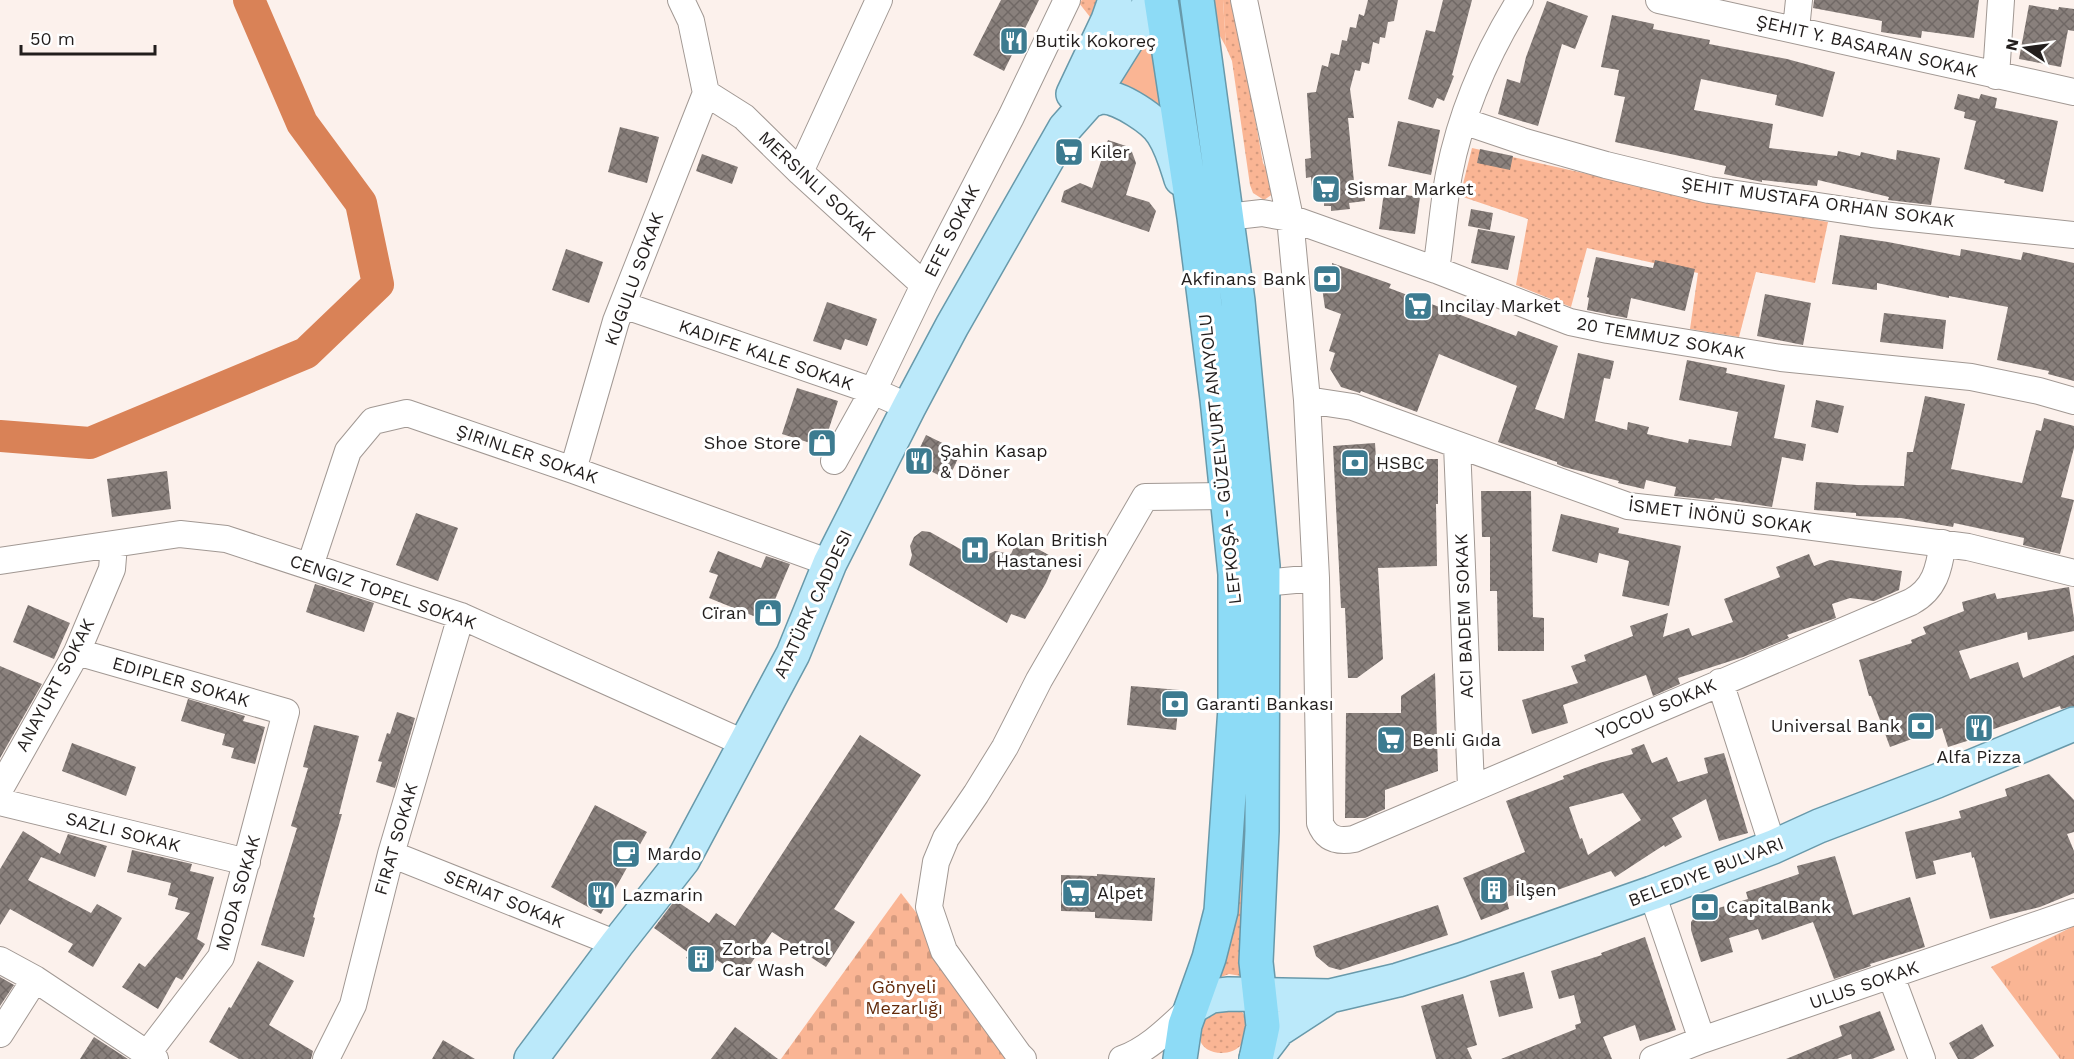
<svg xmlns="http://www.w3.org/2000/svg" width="2074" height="1059" font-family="'Work Sans',sans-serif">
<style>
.grass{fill:url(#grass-dots)}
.cemetery{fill:url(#cemetery-stones)}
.park{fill:url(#park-tufts)}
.garden{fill:#fab594}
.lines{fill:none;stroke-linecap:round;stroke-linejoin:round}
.river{stroke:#d98257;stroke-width:32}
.building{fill:url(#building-cross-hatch);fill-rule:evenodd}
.minor-casing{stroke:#a19893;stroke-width:28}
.major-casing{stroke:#6899aa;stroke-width:36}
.highway-casing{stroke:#6899aa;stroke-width:36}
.minor{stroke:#fff;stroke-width:26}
.major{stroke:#bbe9fa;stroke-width:33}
.highway{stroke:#8ddbf6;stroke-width:33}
.labels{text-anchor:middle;stroke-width:6;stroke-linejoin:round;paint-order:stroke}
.poi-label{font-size:18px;fill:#221e1d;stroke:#fff;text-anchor:start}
.street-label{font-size:18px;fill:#221e1d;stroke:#fff}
.park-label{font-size:18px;fill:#622a0a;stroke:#fff}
</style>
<defs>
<pattern id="grass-dots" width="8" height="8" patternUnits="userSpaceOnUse" patternTransform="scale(1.5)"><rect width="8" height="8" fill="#fab594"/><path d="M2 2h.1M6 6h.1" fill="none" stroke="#d69b7f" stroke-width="1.8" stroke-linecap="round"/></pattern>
<pattern id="cemetery-stones" width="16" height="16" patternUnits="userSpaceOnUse" patternTransform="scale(1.5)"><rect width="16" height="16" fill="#fab594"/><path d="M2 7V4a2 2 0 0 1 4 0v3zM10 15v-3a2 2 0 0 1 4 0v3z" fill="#d69b7f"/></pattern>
<pattern id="park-tufts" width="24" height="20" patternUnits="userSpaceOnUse" patternTransform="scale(1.5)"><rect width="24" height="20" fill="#fab594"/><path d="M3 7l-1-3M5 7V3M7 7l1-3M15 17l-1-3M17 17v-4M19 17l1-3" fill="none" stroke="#d69b7f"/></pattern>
<pattern id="building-cross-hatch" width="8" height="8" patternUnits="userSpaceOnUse" patternTransform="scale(1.5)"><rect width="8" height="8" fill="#89807c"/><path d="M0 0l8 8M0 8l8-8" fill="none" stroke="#706865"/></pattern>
</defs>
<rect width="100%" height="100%" fill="#fcf1ec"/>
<path class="grass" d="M1082,0H1104L1094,22L1079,3Z
M1223,0H1234L1263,163L1274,183V193L1264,200L1253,193L1250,185L1232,61L1226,47Z
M1472,148L1668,192L1828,222L1815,283L1756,272L1739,337L1690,329L1698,273L1587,248L1571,307L1516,285L1528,219L1460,196Z
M1248,748L1247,977L1229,974L1216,979L1237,889L1244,831Z
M1239,1007L1248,1021C1247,1029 1248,1038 1242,1044C1232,1057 1203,1057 1199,1037C1198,1030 1201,1020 1202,1013Z"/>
<path class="cemetery" d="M901,893L1030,1059H781Z"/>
<path class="park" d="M2074,926V1059H2060L1991,967Z"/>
<path class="garden" d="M1212,0H1223L1226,47L1215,27Z
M1154,23L1168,114L1113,87Z"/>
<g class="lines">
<path class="river" d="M0,436L90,443L306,353L378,284L361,203L302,123L249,0"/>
</g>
<path class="building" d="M1001,0H1039L1004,71L973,55Z
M1368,0H1398L1394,21L1388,22L1385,38L1380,37L1379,44L1373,42L1369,64L1362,62L1360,71L1355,70L1350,89L1354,118H1348L1354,182L1363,181L1365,201L1349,203L1350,209L1331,211V206H1324V198L1320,199L1319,187L1312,188L1311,177L1306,178L1305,159L1311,158L1307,93L1316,92L1322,65L1328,67L1331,53L1339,55L1342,40L1347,41L1350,27L1356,28L1359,14L1364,16Z
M1443,0H1472L1452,75L1454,76L1444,101L1437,98L1433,108L1408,99L1426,30L1435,32Z
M1814,0H1979L1974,38L1922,31L1921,38L1881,32L1882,21L1813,8Z
M1547,1L1588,16L1575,49L1562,44L1538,126L1498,114L1507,79L1520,83L1526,57Z
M2029,5L2058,10L2059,7L2074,9V31L2068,30L2061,67L2019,59Z
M1612,15L1654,24L1653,29L1710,40L1709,44L1787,59L1835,72L1823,117L1775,105L1777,95L1701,79L1694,110L1773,124L1769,148L1837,156L1838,151L1860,156L1861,152L1896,160L1897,150L1940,158L1931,205L1888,200L1889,197L1818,180L1817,186L1762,180V182L1724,174L1726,166L1615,142L1625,97L1614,95L1619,70L1601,67Z
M1958,94L1979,99L1981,94L1997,98L1995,108L2058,121L2043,192L2004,183L2005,180L1964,169L1976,121L1964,118L1965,112L1954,109Z
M1398,121L1440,130L1431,175L1388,166Z
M620,127L659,137L647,183L608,172Z
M1108,140L1129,147L1132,152L1136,163L1126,195L1149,202L1156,211L1149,232L1061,202L1064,191L1080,183L1092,188Z
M1480,149L1513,156L1510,170L1477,163Z
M702,154L738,167L732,184L696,171Z
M1384,192L1420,197L1415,234L1379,229Z
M1471,209L1493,213L1490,230L1468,226Z
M1478,229L1515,236L1508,270L1471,263Z
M1840,235L1888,242L1960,256L1961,249L2021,260L2023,252L2074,263V381L2048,374L2049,371L1997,360L2008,307L1949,296V298L1877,283V290L1832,284Z
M566,249L603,262L589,303L552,290Z
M1596,257L1653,268L1655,260L1695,269L1685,311L1631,298L1627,318L1587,310L1589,298L1587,297Z
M1332,263L1391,284L1389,288L1516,336L1518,331L1558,346L1535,409L1564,419L1578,353L1614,361L1610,379L1604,378L1595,421L1627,430L1628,422L1649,427L1647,434L1688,443L1689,439L1731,446L1738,412L1679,400L1687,360L1727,368L1726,373L1785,385L1774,438L1806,444L1803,461L1782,457L1772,507L1715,498L1714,500L1674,496L1676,487L1646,480L1644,489L1618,483L1619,481L1564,467L1557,464V462L1498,442L1517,386L1439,354L1417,412L1361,391L1360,393L1341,387L1330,369L1335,353L1329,351L1341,314L1325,308L1320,274L1333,272Z
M1765,294L1811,303L1803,345L1757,336Z
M827,302L877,319L867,346L845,339L841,350L813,341Z
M1884,313L1946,320L1943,349L1880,342Z
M797,388L838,401L823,447L782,434Z
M1925,396L1965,404L1951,469L2022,483L2036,430L2041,431L2044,418L2074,426V448L2061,497L2074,500L2060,554L2023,545L2024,538L1954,523L1953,527L1901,518L1856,516V513L1814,510L1816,482L1857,485L1904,486L1907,452H1913Z
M1816,400L1844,406L1838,433L1811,427Z
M926,435L961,452L948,480L913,462Z
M1375,443L1376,459H1438V504H1436L1437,566L1378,568L1383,659L1357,678H1348L1345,608H1341L1333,446Z
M167,471L171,509L112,517L107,479Z
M1481,491H1531L1533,617L1544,618V651H1498L1497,591H1490V537H1482Z
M416,513L458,528L438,581L396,565Z
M1561,514L1619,528L1618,533L1681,546L1669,606L1622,596L1629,561L1599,553L1597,563L1552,551Z
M922,531L930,532L978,559L995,551L1011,554L1018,538L1056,559L1046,583L1025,619L1011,614L1007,623L909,565L912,555L910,546L914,537Z
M718,551L761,568L766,556L790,564L766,621L709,598L718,575L709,572Z
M1809,554L1814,566L1830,560L1902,571L1899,590L1874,601L1850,598L1832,604L1836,618L1787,635L1789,638L1743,657L1678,678L1680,684L1653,696L1646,675L1563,705L1568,723L1532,734L1522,700L1578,683L1571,666L1586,661L1584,655L1633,636L1630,626L1668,613L1663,637L1689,628L1692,636L1733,622L1724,599L1780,577L1776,567Z
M315,584L374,603L364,632L306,612Z
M2069,587L2074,618V631L2028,640L2027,632L1959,651L1970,679L2018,662L2023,678L2074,655V706L2061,709L2060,706L1988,731L1989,734L1948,747L1942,728L1890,747L1871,696H1869L1859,660L1912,643L1911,640L1926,634L1923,627L1964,611L1962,602L1995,593L1997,599Z
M28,605L70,623L54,659L13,642Z
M0,666L42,684L0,758Z
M1435,673L1438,771L1385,790V809L1365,818H1345L1346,713H1401V696Z
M1131,686L1180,690L1176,730L1127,725Z
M188,699L245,716L243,721L265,727L255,764L231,758L234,748L222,745L225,734L181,721Z
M397,712L415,718L395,788L376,782L382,762L378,761L387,733L390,734Z
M314,725L359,736L339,814H342L313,917L315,918L304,957L261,945L297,828L291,826L308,768L303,767Z
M860,735L921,775L834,909L855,922L826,967L772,932L742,977L717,960L709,973L686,958L689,953L654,928L675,900L709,923L716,913L735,926Z
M72,743L136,767L126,796L62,771Z
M1644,744L1652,763L1667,757L1678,782L1708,773L1704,758L1724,753L1748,833L1719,841L1706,799L1672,818L1682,837L1665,847L1664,845L1615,877L1611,871L1529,900L1527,892L1506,897L1509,909L1481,920L1463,878L1525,852L1506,801L1564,779L1563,776L1599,763L1633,754L1631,749ZM1623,793L1641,820L1588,855L1582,838L1580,839L1569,807Z
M2049,774L2074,800V832L2067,834L2074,851V893L2040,907L1990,919L1974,857L1972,858L1971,852L1933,861L1936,874L1916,879L1905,832L1961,818L1959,811L2007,796L2005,789Z
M595,805L647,832L601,914L551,887Z
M23,831L60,854L68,834L107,846L95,877L41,857L28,880L91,913L97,904L122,918L93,967L68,952L73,944L10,909L0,925V869Z
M132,850L192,864L190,871L214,877L197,939L205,944L182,980L176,977L158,1009L122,987L139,963L145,967L190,913L175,909L178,898L168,895L171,883L127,872Z
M1835,856L1853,915L1910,897L1925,947L1870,964L1871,966L1834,979L1813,922L1762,940L1758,929L1729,938L1733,952L1701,962L1691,930V922L1696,915L1748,899L1746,892L1799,874L1797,866Z
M1097,874L1155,878L1152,921L1095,918V912L1061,911V875L1097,876Z
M1438,905L1448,935L1340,970L1329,967L1316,956L1313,946Z
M1645,937L1676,1030L1640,1041L1635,1025L1603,1037L1612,1059H1501L1576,1029L1575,1025L1581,1023L1574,995L1559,999L1551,971L1602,955L1601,953Z
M258,961L294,981L269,1025L313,1051L311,1059H239L209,1042L229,1007L231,1008Z
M1524,972L1533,1008L1499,1017L1490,981Z
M0,977L14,985L0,1006Z
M1463,994L1477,1045L1467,1048L1472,1059H1436L1421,1006Z
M1880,1011L1895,1050L1872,1059H1852L1851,1054L1837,1059H1786L1842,1036L1839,1026Z
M1982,1024L1994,1046L1973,1059H1958L1949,1043Z
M735,1027L778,1059H711Z
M94,1037L128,1059H80Z
M443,1040L475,1059H432Z"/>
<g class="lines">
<g class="minor-casing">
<path id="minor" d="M681,0L691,21L706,93
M1244,0L1290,218L1307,400L1316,578L1320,823C1326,839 1338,842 1354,839L1911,602C1935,589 1939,569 1943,543
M1659,0L2074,92
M1796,29L1799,0
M1996,76L2001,0
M706,93L744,117L800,172L924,285
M1463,121L1525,142L1606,165L1709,190L1872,214L2074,235
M800,172L879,0
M1227,217L1262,213L1290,218L1436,270L1570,322L1608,330L1781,358L1971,377L2039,391L2074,401
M1436,270C1441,238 1443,206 1449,174C1461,113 1487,53 1520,0
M623,305L873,391L909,407
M1307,400L1353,407L1628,506L1782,523L1968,547L2074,573
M1457,445L1471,787
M834,461L873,391L924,285L1011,117L1067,0
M573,470L616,321L706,93
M0,561L180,534L226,539L461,616L746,744
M310,566L348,451L373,421L407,413L573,470L830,563
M1264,583L1316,578
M77,652L286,712L221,957L147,1054
M1720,682L1773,847
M0,789L77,652L112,569L114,545
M0,802L247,862
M391,854L617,944
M1652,893L1702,1040
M0,960L35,979L155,1059
M1891,976L1922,1059
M0,1034L35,979
M326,1059L353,1005L391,854L461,616
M1023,1059L1019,1055L944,951L929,907L936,862L946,838L976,794L1005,747L1039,680L1145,497L1227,496
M1122,1059C1150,1049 1171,1026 1192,1007
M1653,1059L1702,1040L2074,912"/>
</g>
<g class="major-casing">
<path id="major" d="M1073,94L1108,20L1115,0
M1089,101C1093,100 1099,97 1103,97C1120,97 1155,120 1163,134C1172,148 1176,163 1181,179
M1192,1007L1211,996L1229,994L1330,996L1398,980L1461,960L1652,893L1773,847L1819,826L1937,781L2074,724
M531,1059L617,944L683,860L793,654L830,563L909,407L952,326L1065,128L1089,101L1152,0
M1256,1059L1278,1030L1330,996"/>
</g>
<g class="highway-casing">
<path id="highway" d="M1161,0L1194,217L1217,399L1235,574V708L1221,911L1209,958L1185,1025L1180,1059
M1197,0L1238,301L1263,566L1262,831L1256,962L1263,1026L1256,1059"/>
</g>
<use href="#minor" class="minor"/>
<use href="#major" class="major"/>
<use href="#highway" class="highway"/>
</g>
<defs>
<g id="restaurant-square" transform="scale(1.5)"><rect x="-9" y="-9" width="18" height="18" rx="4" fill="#3d7b90" stroke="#fff"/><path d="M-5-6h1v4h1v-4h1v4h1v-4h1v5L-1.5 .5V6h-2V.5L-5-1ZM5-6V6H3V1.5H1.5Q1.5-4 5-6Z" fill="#fff"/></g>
<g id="supermarket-square" transform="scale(1.5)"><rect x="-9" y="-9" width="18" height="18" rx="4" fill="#3d7b90" stroke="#fff"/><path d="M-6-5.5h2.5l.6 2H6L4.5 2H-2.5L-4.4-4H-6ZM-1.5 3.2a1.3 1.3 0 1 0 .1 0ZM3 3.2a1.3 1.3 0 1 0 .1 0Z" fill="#fff"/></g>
<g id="bank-square" transform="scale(1.5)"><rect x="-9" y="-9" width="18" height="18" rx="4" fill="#3d7b90" stroke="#fff"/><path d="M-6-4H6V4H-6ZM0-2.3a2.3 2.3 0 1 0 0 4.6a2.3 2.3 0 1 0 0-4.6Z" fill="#fff"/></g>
<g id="shop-square" transform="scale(1.5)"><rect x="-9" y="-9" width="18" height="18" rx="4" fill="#3d7b90" stroke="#fff"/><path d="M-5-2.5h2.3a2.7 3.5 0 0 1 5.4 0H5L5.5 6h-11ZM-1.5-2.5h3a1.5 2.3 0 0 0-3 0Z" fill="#fff"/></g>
<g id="hospital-square" transform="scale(1.5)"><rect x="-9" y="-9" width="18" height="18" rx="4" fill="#3d7b90" stroke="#fff"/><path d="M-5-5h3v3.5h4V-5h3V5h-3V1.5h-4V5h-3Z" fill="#fff"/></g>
<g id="cafe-square" transform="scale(1.5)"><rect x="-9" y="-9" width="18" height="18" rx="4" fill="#3d7b90" stroke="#fff"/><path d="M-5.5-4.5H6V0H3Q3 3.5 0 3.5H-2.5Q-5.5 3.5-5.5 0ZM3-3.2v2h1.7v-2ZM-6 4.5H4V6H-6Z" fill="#fff"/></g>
<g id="building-square" transform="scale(1.5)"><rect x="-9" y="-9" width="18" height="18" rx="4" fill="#3d7b90" stroke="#fff"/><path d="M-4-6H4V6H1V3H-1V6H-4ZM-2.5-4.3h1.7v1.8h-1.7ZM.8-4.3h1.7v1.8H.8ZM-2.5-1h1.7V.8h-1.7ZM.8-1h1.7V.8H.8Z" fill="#fff"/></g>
</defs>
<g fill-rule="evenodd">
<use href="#restaurant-square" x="1014" y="41"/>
<use href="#supermarket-square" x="1069" y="152"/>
<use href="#supermarket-square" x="1326" y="189"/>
<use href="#bank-square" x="1327" y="279"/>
<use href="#supermarket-square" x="1418" y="306"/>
<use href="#shop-square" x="822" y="443"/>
<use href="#restaurant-square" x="919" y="461"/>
<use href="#bank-square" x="1355" y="463"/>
<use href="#hospital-square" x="975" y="550"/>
<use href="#shop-square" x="768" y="613"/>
<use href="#bank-square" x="1175" y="704"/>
<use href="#bank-square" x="1921" y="726"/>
<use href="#restaurant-square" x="1979" y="728"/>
<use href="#supermarket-square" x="1391" y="740"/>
<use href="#cafe-square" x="626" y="854"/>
<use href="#building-square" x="1494" y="890"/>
<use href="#supermarket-square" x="1076" y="893"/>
<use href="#restaurant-square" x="601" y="895"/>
<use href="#bank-square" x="1705" y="907"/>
<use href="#building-square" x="701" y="959"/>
</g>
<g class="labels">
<g class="poi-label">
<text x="1035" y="47">Butik Kokoreç</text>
<text x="1090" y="158">Kiler</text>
<text x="1347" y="195">Sismar Market</text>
<text x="1306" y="285" text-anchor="end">Akfinans Bank</text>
<text x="1439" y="312">Incilay Market</text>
<text x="801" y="449" text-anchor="end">Shoe Store</text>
<text x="940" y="457">Şahin Kasap<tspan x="940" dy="21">&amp; Döner</tspan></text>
<text x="1376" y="469">HSBC</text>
<text x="996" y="546">Kolan British<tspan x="996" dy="21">Hastanesi</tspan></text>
<text x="747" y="619" text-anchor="end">Cïran</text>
<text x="1196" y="710">Garanti Bankası</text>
<text x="1900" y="732" text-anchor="end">Universal Bank</text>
<text x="1412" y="746">Benli Gıda</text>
<text x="1979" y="763" text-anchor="middle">Alfa Pizza</text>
<text x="647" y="860">Mardo</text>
<text x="1515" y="896">İlşen</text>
<text x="1097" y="899">Alpet</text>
<text x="622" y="901">Lazmarin</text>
<text x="1726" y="913">CapitalBank</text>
<text x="722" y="955">Zorba Petrol<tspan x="722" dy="21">Car Wash</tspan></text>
</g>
<g class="street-label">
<text transform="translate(1867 46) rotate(13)" y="6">ŞEHIT Y. BASARAN SOKAK</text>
<text transform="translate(817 186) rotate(43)" y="6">MERSINLI SOKAK</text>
<text transform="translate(1818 202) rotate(8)" y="6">ŞEHIT MUSTAFA ORHAN SOKAK</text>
<text transform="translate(952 231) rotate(-63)" y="6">EFE SOKAK</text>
<text transform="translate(634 279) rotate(-70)" y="6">KUGULU SOKAK</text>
<text transform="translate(1661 338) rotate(10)" y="6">20 TEMMUZ SOKAK</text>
<text transform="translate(766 355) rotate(19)" y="6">KADIFE KALE SOKAK</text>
<text transform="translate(527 454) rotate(19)" y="6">ŞIRINLER SOKAK</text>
<text transform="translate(1220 459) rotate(-96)" y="6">LEFKOŞA - GÜZELYURT ANAYOLU</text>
<text transform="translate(1720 516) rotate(7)" y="6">İSMET İNÖNÜ SOKAK</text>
<text transform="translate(383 592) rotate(19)" y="6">CENGIZ TOPEL SOKAK</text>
<text transform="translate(813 604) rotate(-65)" y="6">ATATÜRK CADDESI</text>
<text transform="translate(1464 616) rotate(-92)" y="6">ACI BADEM SOKAK</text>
<text transform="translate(181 682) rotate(16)" y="6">EDIPLER SOKAK</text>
<text transform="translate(55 685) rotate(-62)" y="6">ANAYURT SOKAK</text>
<text transform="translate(1656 709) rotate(-23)" y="6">YOCOU SOKAK</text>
<text transform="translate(123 832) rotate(14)" y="6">SAZLI SOKAK</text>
<text transform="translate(396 839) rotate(-74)" y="6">FIRAT SOKAK</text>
<text transform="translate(1706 872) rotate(-21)" y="6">BELEDIYE BULVARI</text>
<text transform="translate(238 893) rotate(-74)" y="6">MODA SOKAK</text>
<text transform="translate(504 899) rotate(22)" y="6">SERIAT SOKAK</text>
<text transform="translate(1864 985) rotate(-19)" y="6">ULUS SOKAK</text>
</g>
<g class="park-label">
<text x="904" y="993">Gönyeli<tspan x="904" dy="21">Mezarlığı</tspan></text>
</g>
</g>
<g transform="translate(2026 48) rotate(283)" stroke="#ffffff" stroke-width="4.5" paint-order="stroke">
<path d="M0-4.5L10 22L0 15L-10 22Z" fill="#221e1d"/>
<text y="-9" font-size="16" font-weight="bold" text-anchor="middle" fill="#221e1d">N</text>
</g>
<path d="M21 45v9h134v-9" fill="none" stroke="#221e1d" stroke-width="3"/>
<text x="30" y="45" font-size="18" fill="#221e1d" stroke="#ffffff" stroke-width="4.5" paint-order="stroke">50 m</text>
</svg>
